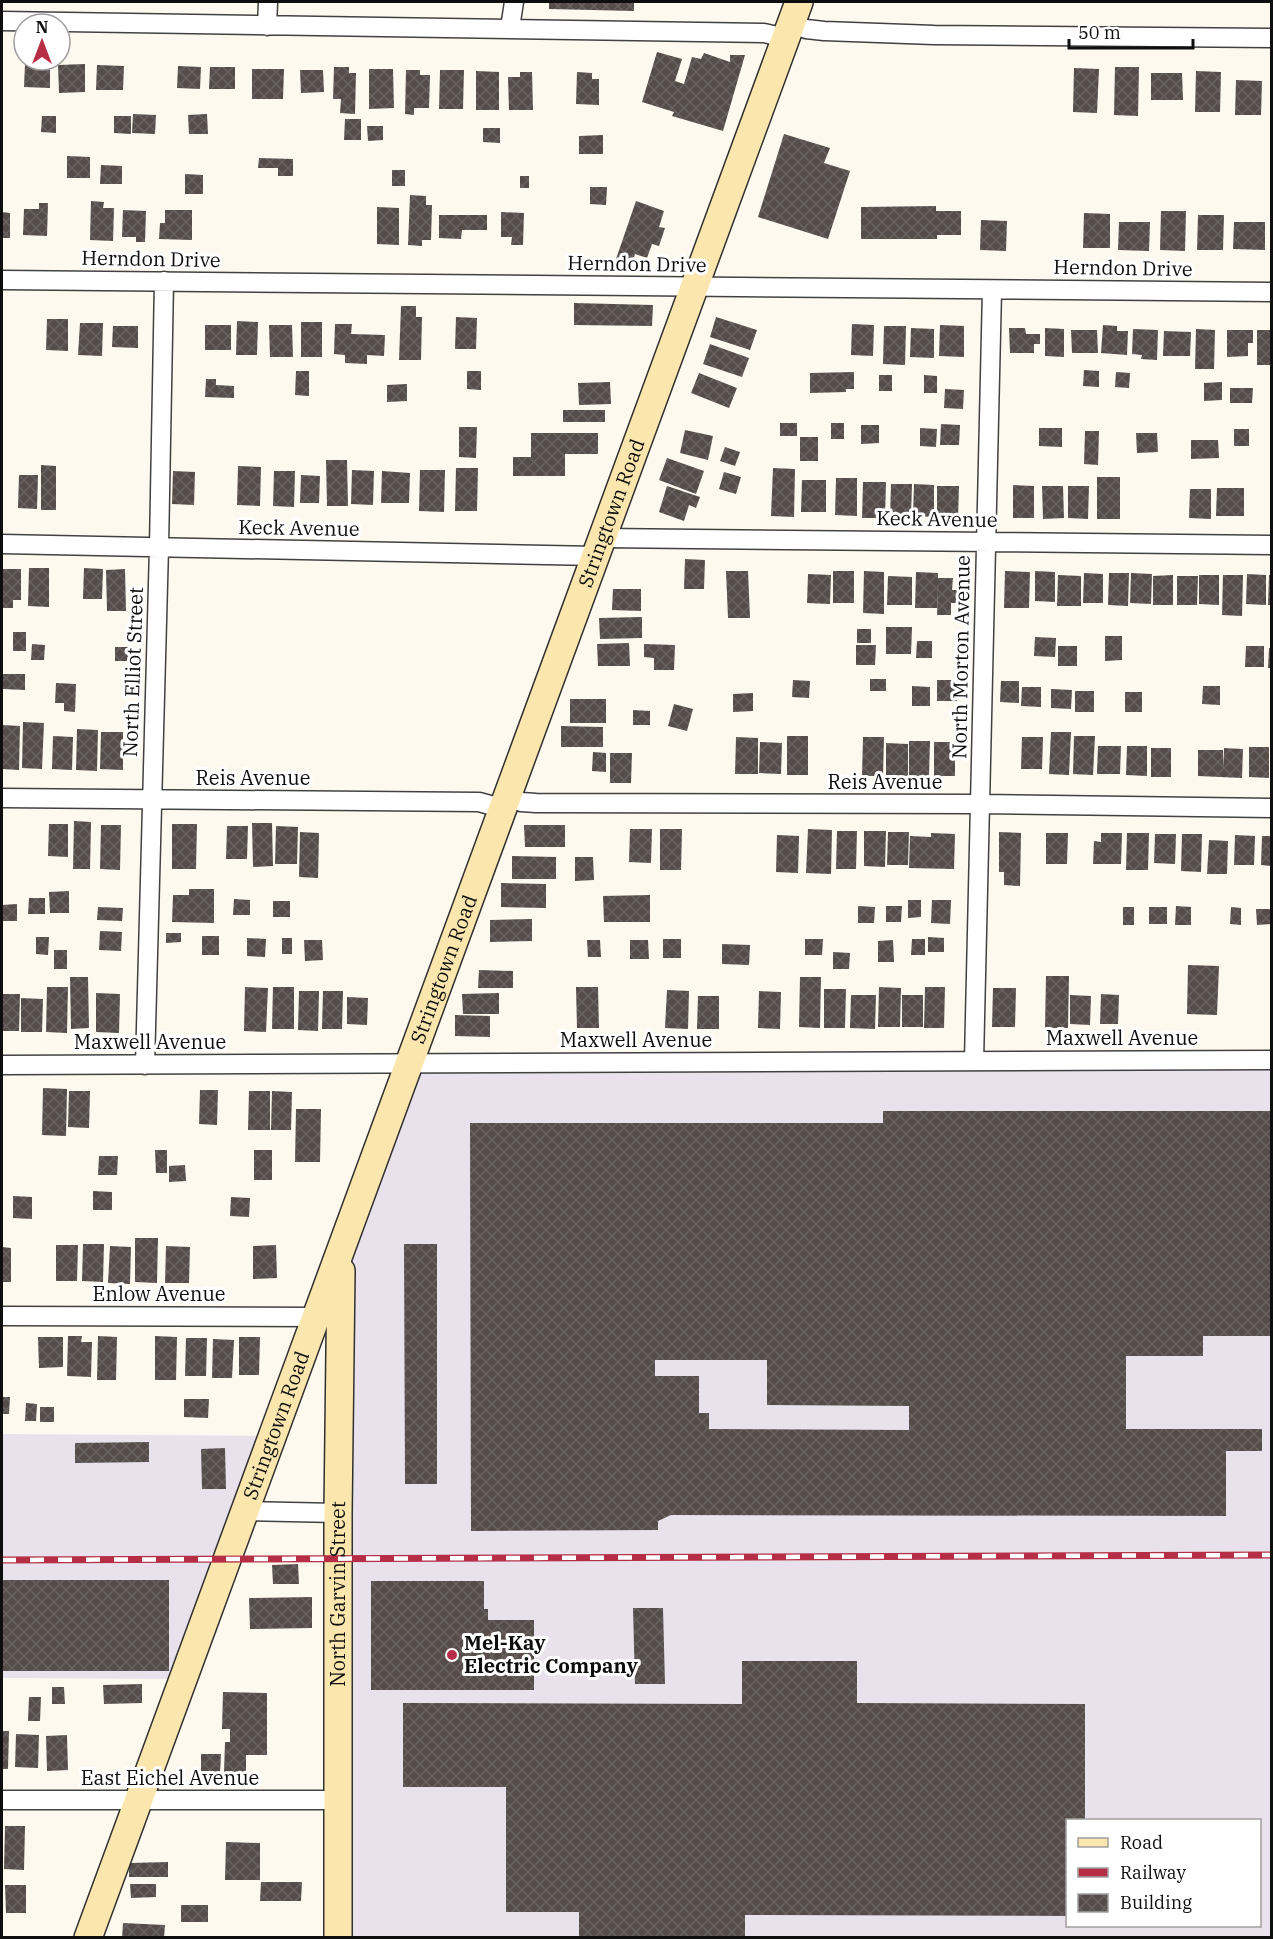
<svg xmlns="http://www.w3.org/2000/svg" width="1273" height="1939" font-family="'IBM Plex Serif',serif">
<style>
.industrial{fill:#e9e2ec;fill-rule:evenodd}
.building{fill:url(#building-cross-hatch);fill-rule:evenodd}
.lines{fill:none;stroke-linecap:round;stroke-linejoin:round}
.street-casing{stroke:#414141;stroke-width:21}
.secondary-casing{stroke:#303030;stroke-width:30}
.street{stroke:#fff;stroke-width:18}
.secondary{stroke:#fbe7ae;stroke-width:27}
.rail-casing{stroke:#b62d46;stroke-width:7}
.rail{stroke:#fff;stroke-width:4.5;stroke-dasharray:14;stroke-linecap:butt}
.poi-dot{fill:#b62d46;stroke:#fff;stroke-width:2}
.labels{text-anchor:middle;stroke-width:6;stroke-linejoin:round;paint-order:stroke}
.street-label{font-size:20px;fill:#0e0e0e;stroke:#fff}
.poi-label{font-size:20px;font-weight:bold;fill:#0e0e0e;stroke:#fff;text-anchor:start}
</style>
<defs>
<pattern id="building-cross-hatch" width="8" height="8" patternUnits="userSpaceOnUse" patternTransform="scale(1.5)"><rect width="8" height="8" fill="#564d4b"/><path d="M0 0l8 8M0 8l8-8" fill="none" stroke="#696261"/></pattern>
</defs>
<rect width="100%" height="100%" fill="#fef9ef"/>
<path class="industrial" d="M1271,1061V1937L334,1938L323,1559L341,1252L410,1064ZM1068,1820H1260V1926H1068Z
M2,1434L273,1436L183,1679L2,1678Z"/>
<path class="building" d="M549,2H634V11L549,9Z
M657,52L682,59L675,81L684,84L692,57L701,59L704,53L730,62V55H745L723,131L672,116L674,112L642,102Z
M25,64H50V88L24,87Z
M85,64V92L59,93L58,65Z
M97,65L124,66L123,90H96Z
M178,66L201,67L200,89L177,88Z
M210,67H235V89H209Z
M334,67H349V73H356L355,114L340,113L341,99H333Z
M1115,67H1139L1138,116L1114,115Z
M1074,68L1099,69L1097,113L1073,112Z
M252,69H284L283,99H252Z
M369,69H393L394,108L369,109Z
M300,70H323L324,92L301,93Z
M406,70H420V75H430L429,108H414V115L405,114Z
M440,70H464L463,109H439Z
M476,71L499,72V110H476Z
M1196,71L1221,72L1220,112H1195Z
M520,72H532L533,110H509L508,77H520Z
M577,72L592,73V79H599V105L576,104Z
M1151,73H1182L1183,100H1151Z
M1236,80L1262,81L1261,115H1235Z
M133,114L156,115L155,134L132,133Z
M207,114L208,134H189L188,115Z
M42,116H56V133L41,132Z
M114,116H131V134L114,133Z
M345,119H361V140H344Z
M367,126H383V140L368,141Z
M483,128H500V143L483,142Z
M784,134L830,148L824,163L850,171L828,239L758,217Z
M603,135V154H579V136Z
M67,156L90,157V178H67Z
M259,158L293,159V176H278V168H258Z
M101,165L122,166V184H100Z
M392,170H405V186H392Z
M185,174L203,175V194H185Z
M520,176H529V188H520Z
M590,187H607L606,205L590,204Z
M410,195L426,196V205H432L431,240H422V246L408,245Z
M91,201L104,202L103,208H114L113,241L90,240Z
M636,201L664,211L659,227L665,228L659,246L652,244L647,258L635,254L632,264L616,259Z
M39,203H48L47,236L23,235L24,209H39Z
M936,206V211H961V235H937V239H861V207Z
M377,207L399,208V245L377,244Z
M123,210L146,211L145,242H136V237H122Z
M165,210H192V240L159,239L160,223H165Z
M1161,211H1186L1185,251L1160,250Z
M2,212L10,213V238H2Z
M501,212L524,213L523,245H511L512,237H501Z
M1084,213L1110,214V248H1083Z
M439,215H487V230H462L461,239L439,238Z
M1198,215H1224L1223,250H1197Z
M981,220L1007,221L1006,251L980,250Z
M1119,222H1150L1149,251L1118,250Z
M1234,222H1265V250L1233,249Z
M574,303L653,305L652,326L574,325Z
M401,306H416V317H422L421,360H399Z
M456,317L477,318L476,349H455Z
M716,317L757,330L750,350L710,337Z
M47,319H68V351L46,350Z
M237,321L258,322L257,355H236Z
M301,322H322V357H301Z
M80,323H103L102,356L78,355Z
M335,324H352L351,334L385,335L384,356L367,355V364L345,363V355L334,354Z
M852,324L874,325L873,356L851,355Z
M205,325H231V350H205Z
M269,325H292L293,357H270Z
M940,325L964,326V357L939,356Z
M1103,325L1117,326V331H1128L1127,355L1101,353Z
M113,326H138V348L112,347Z
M884,326H906L905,365L883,364Z
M911,328L934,329V358L910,357Z
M1009,328H1025L1026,334H1040V344H1034V353H1010Z
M1045,328L1064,329V357L1045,356Z
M1133,329L1158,330L1157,360L1141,359L1142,355L1132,354Z
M1196,329L1215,330L1214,369H1195Z
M1071,330H1097L1098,353H1072Z
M1227,330H1253V343H1248V356L1227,357Z
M1257,330H1272V365H1257Z
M1164,331L1191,332L1190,356H1163Z
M710,344L749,358L742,377L703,364Z
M1084,370L1099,371V387L1083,386Z
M296,371H309V396L295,395Z
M467,371H481V390L467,389Z
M854,372V389H846V392L810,393V373Z
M1116,372L1130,373L1129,388L1115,387Z
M699,373L737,388L729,408L691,393Z
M879,375H892V391H879Z
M924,375L937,376V393H924Z
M206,379H216V385L234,386V398L205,397Z
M610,382L611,404L579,405L578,383Z
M1222,382V400L1204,401V383Z
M407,384V401L387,402V385Z
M1230,388H1253L1252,403H1230Z
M945,389L964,390L963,409L944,408Z
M563,410H605V422H563Z
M780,423H797V436H780Z
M831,423H844V439H831Z
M941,424L960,425L959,445H940Z
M861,425H879V443L861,444Z
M459,427H477L476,458L459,457Z
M920,428L937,429L936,447L920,446Z
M1039,428H1062V447L1039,446Z
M1234,429H1249V446H1234Z
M685,430L713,436L708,460L680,453Z
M1085,431H1099L1098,465L1084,464Z
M531,433H598V454H565V476H513V457H531Z
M1136,433H1157L1158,452L1137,453Z
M800,437H818V461H800Z
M1191,440H1218L1219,458L1191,459Z
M725,447L740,452L735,466L720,461Z
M667,458L704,471L696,494L659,480Z
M326,460H347L348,506H327Z
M41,465L56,466V510H41Z
M238,466L261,467L260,506L237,505Z
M456,468H478L477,511H455Z
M773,468L795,469L794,517L771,516Z
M352,470L374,471L373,505L351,504Z
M420,470H445L444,512L419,511Z
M173,471L195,472L194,505L172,504Z
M274,471H295L294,507L273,506Z
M382,471L410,473L409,503H381Z
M724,472L741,477L736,494L719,489Z
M19,475H38L37,509L18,508Z
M301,475L320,476L319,503H300Z
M1097,477H1120V519H1097Z
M836,478H857V516L835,515Z
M802,480H826V512H801Z
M863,482H886L885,518H862Z
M891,484H912L911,516H890Z
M914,484L934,485V517L913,516Z
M1013,485L1034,486V518H1013Z
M667,486L700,497L696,508L689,505L684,521L659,512Z
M937,486H959L958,519L937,518Z
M1042,486H1063L1064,518L1043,519Z
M1068,486H1089L1088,519L1068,518Z
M1217,488H1244V516H1216Z
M1190,489H1211V519L1189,518Z
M685,559L705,560L704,589H684Z
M29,568H49V607L28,606Z
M84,568L103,569L102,599H83Z
M2,569H21V600H13V608H2Z
M125,569L126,611H107L106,570Z
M726,571H748L750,618H728Z
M833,571H854V603H833Z
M864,571L884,572V614L863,613Z
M1005,571L1030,572L1029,608H1004Z
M1035,571L1055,572V602L1035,601Z
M916,572L938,573V578H953L952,590H961V603H951V615H937L938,584L937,608H915Z
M1084,573L1103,574V603H1083Z
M1109,573H1129L1128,606L1108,605Z
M1131,573L1152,574L1151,604L1130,603Z
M808,574L831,575L830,604L807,603Z
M1247,574L1266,575V605L1246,604Z
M1058,575L1081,576V606H1057Z
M1173,575V605H1153V576Z
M1199,575H1219V605L1199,604Z
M1223,575H1243L1242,616L1222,615Z
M1269,575H1272V605H1268Z
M888,576L912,577V605H887Z
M1177,576H1198L1197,605H1177Z
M613,589H641V611L612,610Z
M642,617V638L600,639L599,618Z
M886,627H912L911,654H886Z
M857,629H871V643H857Z
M13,632H26V651H13Z
M1105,636H1122V660L1105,661Z
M1035,637L1056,638L1055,657L1034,656Z
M917,641H932V658H916Z
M629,643L630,666H598L597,644Z
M32,644L45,645L44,660H31Z
M644,644L675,645L674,670H654V658L644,657Z
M856,645H876L875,665H856Z
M1058,646H1077V666H1058Z
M1246,646H1264V667H1245Z
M115,647H133V661H115Z
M1269,648H1272V668H1268Z
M3,674H25V690L3,689Z
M870,679H886V691H870Z
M793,680L810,681L809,698L792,697Z
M937,680H957V701H937Z
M1001,681H1019V703L1000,702Z
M56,683L76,684L75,712L64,711V703H55Z
M912,686L930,687V706H912Z
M1203,686H1220V705L1202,704Z
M1022,687H1041V707L1021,706Z
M1051,689L1072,690L1071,709L1051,708Z
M1075,691H1094V712H1075Z
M1125,692H1142V712H1125Z
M753,693V711L733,712V694Z
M570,699H606V723H570Z
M674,704L693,709L687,731L668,726Z
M633,710L650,711V725H633Z
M23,722L44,723L42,769L22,768Z
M2,725L20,726L19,770L2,769Z
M561,726L603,727V747H561Z
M77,729L98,730L97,771L76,770Z
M101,732H123V770L100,769Z
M1051,732H1071L1069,775L1049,774Z
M53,736L73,737L72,770L52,769Z
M787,736H808V775H787Z
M1074,736H1095L1093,775L1073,774Z
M736,737L758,738V774H735Z
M863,737H884L883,776H862Z
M1022,737H1043L1042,769H1021Z
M909,741H930L929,776H909Z
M760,742L782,743L781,774L759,773Z
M934,742H955V776H934Z
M886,743L908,744V776L886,775Z
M1098,746H1121L1120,774H1097Z
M1127,746H1147V776L1126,775Z
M1249,747H1269V778L1249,777Z
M1151,748H1171V777H1151Z
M1224,748L1243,749L1242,778L1198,776V750H1223L1224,768Z
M593,752L606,753V772L592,771Z
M610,753H632L631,783H610Z
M74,821L91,822L90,869H73Z
M252,823H272L273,866L253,867Z
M49,824H68V857L48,856Z
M172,824H197L196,869H172Z
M101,825H121L120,870L100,869Z
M524,825H565V847H525Z
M227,826H248L247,859H226Z
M276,826L298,827L297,864H275Z
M630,829H652L651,863L629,862Z
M660,829H682L681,870H660Z
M808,829L832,830L831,874L806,873Z
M837,831H857L856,869H836Z
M864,831H886L885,867L864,866Z
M300,832L319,833L318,878L299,877Z
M888,832H909L908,865H887Z
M999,832L1021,833L1020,886L1004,885V872H999Z
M931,833L955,834L954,869L909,868L910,836L931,837Z
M1046,833H1068L1067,864H1046Z
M1101,833H1122L1121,864H1093L1094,841L1101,842Z
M1127,833H1149L1148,870H1126Z
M1155,834H1176L1175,864L1154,863Z
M1182,834H1202L1201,872L1181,871Z
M777,835L799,836L798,873L776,872Z
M1235,835L1255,836L1254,865H1234Z
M1262,836H1272V866L1261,865Z
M1209,840L1228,841L1227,874H1207Z
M512,856L556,857V879H512Z
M575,857H593L594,880L575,881Z
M501,883L546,884V908L501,907Z
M189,889H214V923L172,922L173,895H189Z
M69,891V913H50L49,892Z
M650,895V922H604L603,896Z
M29,898H45V914H28Z
M234,899L250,900V915H233Z
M908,900H921V917L908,918Z
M932,900H951L950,924L931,923Z
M273,901H290V917H273Z
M17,904V921H2V905Z
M858,906L875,907L874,923H858Z
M886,906H902L901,922H886Z
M1176,906L1191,907V925H1175Z
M98,907L123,908L122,921L97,920Z
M1123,907H1134V925H1123Z
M1149,907H1167V924H1149Z
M1231,907L1241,908V925L1230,924Z
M1256,909H1271V924L1257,925Z
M532,919V941L490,942V920Z
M100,931L122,932L121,951L99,950Z
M166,933H181V942L166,943Z
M202,936H219V955H202Z
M36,937H49L48,955L36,954Z
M928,937L944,938V952H928Z
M247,938L266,939L265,957L247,956Z
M282,938H292V954H282Z
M663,939H681V958H663Z
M805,939H823L822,955H805Z
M912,939H925V955H911Z
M304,940H322L323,960L305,961Z
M587,940H600L601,957H588Z
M630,940H648L649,959H630Z
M893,940L894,962H878V941Z
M722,944L750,945L749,965L722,964Z
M54,950H67V969H54Z
M833,952L850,953L849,969H833Z
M1188,965L1219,966L1217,1015L1187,1014Z
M479,970L513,971V988H478Z
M1046,976H1069L1068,1028H1045Z
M70,977H88L89,1028L71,1029Z
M800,977H821L820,1028L799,1027Z
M47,987H68L67,1033L46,1032Z
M245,987L268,988L266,1032L244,1031Z
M273,987H294V1029H272Z
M576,987H598L599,1028H577Z
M879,987L901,988L900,1027H878Z
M925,987H945L944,1028H924Z
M993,988H1016L1015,1027H992Z
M824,989H846L845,1028H824Z
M667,990L689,991L688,1029L665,1028Z
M299,991H319L318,1031L298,1030Z
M323,991H343L342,1029H322Z
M759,991L781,992L780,1029L758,1028Z
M96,993L120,994L119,1033L96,1032Z
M499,993V1014H463L462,994Z
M2,994H20L19,1031H2Z
M1101,994L1119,995L1118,1024H1100Z
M851,995H876L875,1029L850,1028Z
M902,995H923V1027H902Z
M1070,995L1091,996L1090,1025L1070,1024Z
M698,996H719V1029H697Z
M347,997L368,998L367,1025L347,1024Z
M21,998L43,999L42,1032H21Z
M455,1015L490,1016V1037L455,1036Z
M43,1088L67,1089L66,1136L42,1135Z
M200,1090H218L217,1125L199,1124Z
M69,1091H90L89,1128L68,1127Z
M249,1091H270V1130H248Z
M272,1091L292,1092L291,1130H271Z
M296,1109H321L320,1162H295Z
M883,1111H1272V1336H1203V1356H1126V1429H1262V1451H1226V1516L671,1515L658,1521V1530L471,1531L470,1123H883ZM655,1360H767V1405L909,1406V1430L709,1429V1413H699V1376H655Z
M155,1150H167V1173H156Z
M254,1150H272V1180H254Z
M99,1156H118L117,1175H98Z
M185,1165L186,1181L169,1182V1166Z
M93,1191L112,1192V1210H93Z
M13,1196L32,1197V1219L13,1218Z
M231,1197L250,1198L249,1217L230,1216Z
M135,1238H158L157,1283L135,1282Z
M83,1244H104L103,1282L82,1281Z
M404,1244H437V1484H405Z
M56,1245H78L77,1281H56Z
M276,1245L277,1278L253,1279V1246Z
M110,1246L131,1247L130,1284L108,1283Z
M166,1246L190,1247L189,1283H165Z
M2,1247L11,1248V1282H2Z
M68,1336H82L81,1342H92L91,1377L67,1376Z
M98,1336L117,1337L116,1380H97Z
M155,1336L177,1337L176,1380H155Z
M38,1337H63V1367L39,1368Z
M239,1337H260L259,1375H239Z
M186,1338H207L206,1376H185Z
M213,1339L234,1340L232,1378H212Z
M2,1397H10L9,1414H2Z
M184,1399H209L208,1418L184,1417Z
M26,1403L37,1404L36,1421H25Z
M40,1407H54V1422H40Z
M149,1442V1462L75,1463V1443Z
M225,1448L226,1489H202L201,1449Z
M298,1564L299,1584H273L272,1565Z
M2,1580H169V1671H2Z
M371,1581H484V1609H488V1620H534V1690H371Z
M312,1597V1628L250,1629L249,1598Z
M633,1608H663L665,1684H635Z
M742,1661H857V1703L1085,1704V1820H1068V1916L745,1915V1938H579V1912H506V1787H403V1703L742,1704Z
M142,1684V1703L104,1704L103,1685Z
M52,1687H64L65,1704H52Z
M223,1692L267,1693V1755H246V1772H224L225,1742H230V1729H222Z
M29,1697H41L40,1721H28Z
M2,1731H9L8,1769H2Z
M16,1734L39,1735L38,1768L15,1767Z
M67,1735L68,1770L47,1771L46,1736Z
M201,1754H221L220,1774L201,1773Z
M5,1826H25L24,1870L4,1869Z
M226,1842L260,1843V1880H225Z
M168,1862V1877H129V1863Z
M261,1882H302L301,1901H260Z
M130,1884H156V1897L131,1898Z
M5,1885H26V1913H6Z
M181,1905H208V1922H181Z
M123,1923L165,1925L164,1938H122Z"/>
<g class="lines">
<g class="street-casing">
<path id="street" d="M2,21L764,33L786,38
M791,23L806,29L824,31L934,35L1272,38
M267,26L268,2
M510,28L514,2
M2,280L1272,292
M603,538L1272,545
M2,544L596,556
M512,785V797L521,802L536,803L980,804L1272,808
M2,798L479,802L490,805L501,812
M974,1061L992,290
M2,1065L1272,1060
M145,1065L159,547L164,281
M2,1316L316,1317
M245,1511L338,1513
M2,1800H338"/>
</g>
<g class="secondary-casing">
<g id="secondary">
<path id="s1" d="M88,1938L799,2"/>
<path id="s2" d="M338,1938V1513L341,1271"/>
</g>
</g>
<use href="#street" class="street"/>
<use href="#secondary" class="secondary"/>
<g class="rail-casing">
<path id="rail" d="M2,1560L1272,1555"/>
</g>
<use href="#rail" class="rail"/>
</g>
<circle class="poi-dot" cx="452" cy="1655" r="6"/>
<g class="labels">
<g class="street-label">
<text transform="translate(151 259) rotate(1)" y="7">Herndon Drive</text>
<text transform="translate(637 264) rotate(1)" y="7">Herndon Drive</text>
<text transform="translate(1123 268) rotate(1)" y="7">Herndon Drive</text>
<text dy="7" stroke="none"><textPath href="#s1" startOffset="1518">Stringtown Road</textPath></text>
<text transform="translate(937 519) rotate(1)" y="7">Keck Avenue</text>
<text transform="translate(299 528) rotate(1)" y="7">Keck Avenue</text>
<text transform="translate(961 657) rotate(-89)" y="7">North Morton Avenue</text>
<text transform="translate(133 672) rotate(-88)" y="7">North Elliot Street</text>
<text x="253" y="785">Reis Avenue</text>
<text x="885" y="789">Reis Avenue</text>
<text dy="7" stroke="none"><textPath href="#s1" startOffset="1032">Stringtown Road</textPath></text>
<text x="1122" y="1045">Maxwell Avenue</text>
<text x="636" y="1047">Maxwell Avenue</text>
<text x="150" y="1049">Maxwell Avenue</text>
<text x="159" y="1301">Enlow Avenue</text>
<text dy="7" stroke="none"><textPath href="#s1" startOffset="546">Stringtown Road</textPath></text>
<text dy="7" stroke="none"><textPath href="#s2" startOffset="344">North Garvin Street</textPath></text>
<text x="170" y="1785">East Eichel Avenue</text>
</g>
<g class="poi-label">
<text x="464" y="1650">Mel-Kay<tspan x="464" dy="23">Electric Company</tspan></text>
</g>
</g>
<rect width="1273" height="1939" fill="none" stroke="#0e0e0e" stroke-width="6"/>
<rect x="1066" y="1819" width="195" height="108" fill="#ffffff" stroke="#9f9f9f" stroke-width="1.5"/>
<rect x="1078" y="1838" width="30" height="9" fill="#fbe7ae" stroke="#9f9f9f" stroke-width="1.5"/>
<text x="1120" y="1849" font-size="18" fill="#0e0e0e">Road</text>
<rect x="1078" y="1868" width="30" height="9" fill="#b62d46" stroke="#9f9f9f" stroke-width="1.5"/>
<text x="1120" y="1879" font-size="18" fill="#0e0e0e">Railway</text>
<rect x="1078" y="1894" width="30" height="18" fill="url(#building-cross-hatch)" stroke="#9f9f9f" stroke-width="1.5"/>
<text x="1120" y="1909" font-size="18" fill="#0e0e0e">Building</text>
<g transform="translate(42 42)"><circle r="28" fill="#ffffff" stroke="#9f9f9f" stroke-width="1.5"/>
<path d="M0-4.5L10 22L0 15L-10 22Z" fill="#b62d46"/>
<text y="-9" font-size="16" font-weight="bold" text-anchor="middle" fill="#0e0e0e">N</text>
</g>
<path d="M1069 39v9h124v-9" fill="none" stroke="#0e0e0e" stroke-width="3"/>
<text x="1078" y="39" font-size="18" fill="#0e0e0e" stroke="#ffffff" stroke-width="4.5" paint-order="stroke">50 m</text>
</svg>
